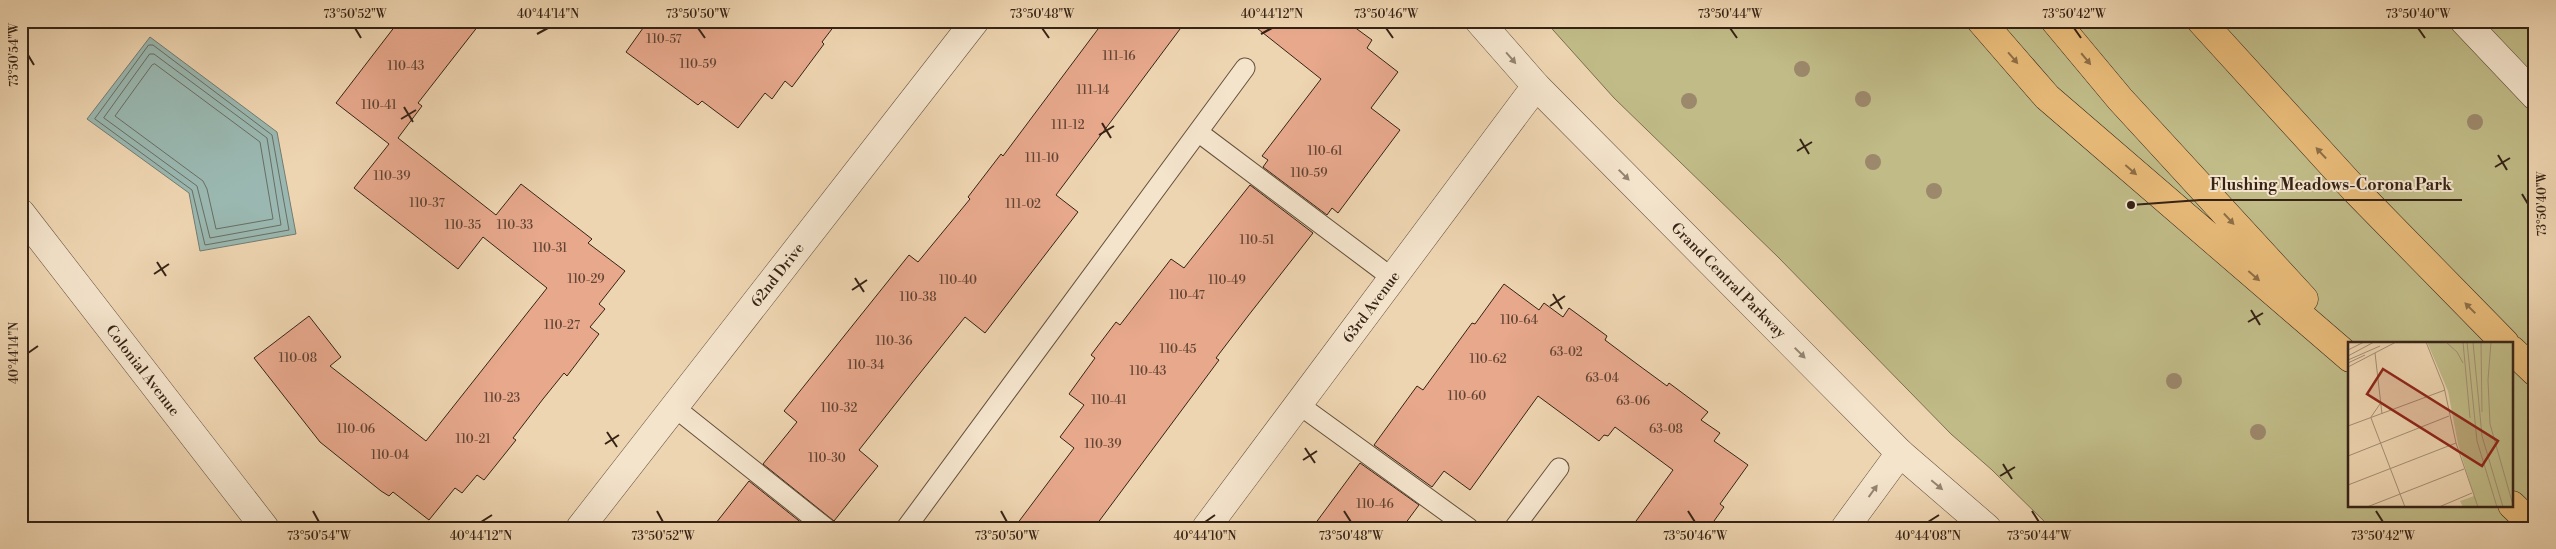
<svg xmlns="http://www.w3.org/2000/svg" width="2556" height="549" font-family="'Libre Bodoni',serif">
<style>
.green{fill:#c0bb87;stroke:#7b6f4e;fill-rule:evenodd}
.water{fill:#9ab8b1;stroke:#727c73}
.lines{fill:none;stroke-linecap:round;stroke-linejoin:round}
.shore{stroke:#686e63;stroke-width:1}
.building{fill:#e7a88c;stroke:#362315}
.service-casing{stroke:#64503c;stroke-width:21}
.minor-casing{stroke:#64503c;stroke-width:29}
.motorway-casing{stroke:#362315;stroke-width:29}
.service{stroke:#f4e4cc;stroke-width:19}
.minor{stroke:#f4e4cc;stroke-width:28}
.motorway{stroke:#e7ba78;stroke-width:28}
.tree{fill:#9c886b}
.oneway{fill:#958470}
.oneway2{fill:#8e6e46}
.ticks{fill:none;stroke:#362315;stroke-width:2}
.labels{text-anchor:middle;stroke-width:4;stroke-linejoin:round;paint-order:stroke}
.number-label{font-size:12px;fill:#624433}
.street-label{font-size:15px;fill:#362315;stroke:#f4e4cc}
.inset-road{fill:none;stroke:#a48e73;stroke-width:1}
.view{fill:#8f2418;fill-opacity:0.15;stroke:#8f2418;stroke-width:2.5}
.inset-edge{fill:none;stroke:#362315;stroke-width:2.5}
.leader{fill:none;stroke:#362315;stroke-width:2}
.callout-dot{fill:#362315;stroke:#f4e4cc;stroke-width:2}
.callout-label{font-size:16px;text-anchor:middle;font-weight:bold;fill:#362315;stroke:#f4e4cc;stroke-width:4;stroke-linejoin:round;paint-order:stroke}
.neatline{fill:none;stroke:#362315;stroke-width:2}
.ticks-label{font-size:12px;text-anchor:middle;fill:#362315}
</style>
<rect width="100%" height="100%" fill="#eed5b1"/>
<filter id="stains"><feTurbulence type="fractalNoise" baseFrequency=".004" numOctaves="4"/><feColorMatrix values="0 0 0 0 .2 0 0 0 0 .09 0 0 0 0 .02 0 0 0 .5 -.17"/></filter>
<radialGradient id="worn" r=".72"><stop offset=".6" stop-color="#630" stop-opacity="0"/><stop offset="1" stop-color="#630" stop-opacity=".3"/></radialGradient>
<path class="green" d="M1545,21H2535V528H2051L1992,470L1951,434L1778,257L1614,98ZM2350,343H2512V505H2350Z"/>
<path class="water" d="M150,37L277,132L296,234L200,251L189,193L87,119Z"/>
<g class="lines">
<path class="shore" d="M149,45H153L272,135L289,230L205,245L192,190L95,119Z
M150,54H154L267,138L281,225L210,238L197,186L104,118Z
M155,64L260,142L273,219L216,229L207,189L203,181L115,116L152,65Z"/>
</g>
<path class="building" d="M399,21H482L418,103L422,106L398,138L496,215L521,184L592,239L588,243L625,271L599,304L605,309L590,327L599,334L567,376L564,373L543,399L513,438L516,440L484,480L477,475L462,493L455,488L429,520L393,492L389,496L381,491L320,442L254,358L309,316L341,357L330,366L426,441L547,288L483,237L458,269L354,188L389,144L336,103Z
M648,21H838L822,42L824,44L792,87L785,81L772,99L765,93L738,128L702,101L698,105L626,52Z
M1104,21H1186L1056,195L1078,212L985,333L965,317L912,383L859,450L878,466L834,521L763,464L797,422L784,411L909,255L918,262L970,199L968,197L1001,154L1003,156Z
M1248,21H1346L1372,40L1367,48L1398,72L1371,108L1400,130L1338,213L1332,208L1327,215L1263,167L1268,160L1262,156L1321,79Z
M1250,185L1313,233L1248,316L1216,358L1219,360L1094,528H1014L1074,448L1060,437L1084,405L1069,394L1095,358L1091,355L1116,322L1120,325L1171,259L1184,268Z
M1504,284L1539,310L1544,303L1563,317L1569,308L1607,336L1605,340L1637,364L1667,386L1669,383L1708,412L1701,420L1720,433L1714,441L1748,465L1720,504L1724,507L1709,528H1631L1673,470L1615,427L1608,436L1604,435L1599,441L1538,396L1470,490L1444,471L1432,487L1374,445L1417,386L1423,390L1472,323L1475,324Z
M1360,463L1419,505L1402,528H1312Z
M749,481L808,528H712Z"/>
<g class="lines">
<g class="service-casing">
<path id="service" d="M1198,132L1391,277
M1298,404L1469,528
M674,407L826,528
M906,528L1245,68
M1514,528L1559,468"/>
</g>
<g class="minor-casing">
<g id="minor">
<path id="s1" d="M1479,21L1536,86L1900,453L1987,528"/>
<path d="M2464,21L2535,96"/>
<path id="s2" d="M21,213L265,528"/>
<path id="s3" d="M580,528L975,21"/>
<path id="s4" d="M1206,528L1536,86"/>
<path d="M1845,528L1900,453"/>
</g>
</g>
<g class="motorway-casing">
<path id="motorway" d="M1981,21L2047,97L2350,358
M2055,21L2120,99L2304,299
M2201,21L2355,190L2505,343
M2512,350L2535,372
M2512,505L2535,527"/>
</g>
<use href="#service" class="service"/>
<use href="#minor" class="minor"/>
<use href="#motorway" class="motorway"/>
</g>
<g class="tree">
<circle cx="1802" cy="69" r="8"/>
<circle cx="1863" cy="99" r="8"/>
<circle cx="1689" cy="101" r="8"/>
<circle cx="2475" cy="122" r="8"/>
<circle cx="1873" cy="162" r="8"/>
<circle cx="1934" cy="191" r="8"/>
<circle cx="2174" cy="381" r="8"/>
<circle cx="2258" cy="432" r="8"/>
</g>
<defs><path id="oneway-solid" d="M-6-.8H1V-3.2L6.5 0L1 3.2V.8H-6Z" transform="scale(1.25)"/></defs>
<g class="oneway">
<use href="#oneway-solid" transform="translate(1511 58) rotate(49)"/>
<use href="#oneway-solid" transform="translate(1624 175) rotate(45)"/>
<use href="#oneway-solid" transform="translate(1800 353) rotate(45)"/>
<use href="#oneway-solid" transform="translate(1937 485) rotate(40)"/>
<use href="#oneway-solid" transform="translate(1873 491) rotate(-54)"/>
</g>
<g class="oneway2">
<use href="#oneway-solid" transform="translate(2013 58) rotate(49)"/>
<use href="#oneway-solid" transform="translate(2086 59) rotate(50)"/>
<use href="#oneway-solid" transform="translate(2321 153) rotate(-133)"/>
<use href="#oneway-solid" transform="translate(2131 170) rotate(41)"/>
<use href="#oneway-solid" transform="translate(2229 219) rotate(47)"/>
<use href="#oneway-solid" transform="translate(2254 276) rotate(41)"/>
<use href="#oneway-solid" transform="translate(2470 308) rotate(-135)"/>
</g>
<path class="ticks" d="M355,28L361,38M698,28L705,38M1042,28L1049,38M1386,28L1393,38M1730,28L1737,38M2074,28L2081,38M2418,28L2425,38M537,34L548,28M1261,34L1272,28M28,55L34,65M404,107L413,122M401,119L416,110M1102,123L1111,138M1099,135L1114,126M1800,139L1809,154M1797,151L1812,142M2498,155L2507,170M2495,167L2510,158M2522,194L2528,204M157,262L166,276M154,274L169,264M855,278L864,292M852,290L867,280M1553,294L1562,309M1550,306L1565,296M2251,310L2260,325M2248,322L2263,313M28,353L38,346M607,432L617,447M605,444L619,435M1305,448L1315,463M1303,460L1317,451M2003,464L2012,479M2000,476L2015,467M313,511L319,522M657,511L663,522M1001,511L1007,522M1344,511L1351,522M1688,511L1695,522M2032,511L2039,522M2376,511L2383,522M481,522L492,515M1205,522L1215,515M1928,522L1939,515"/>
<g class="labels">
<g class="number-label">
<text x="664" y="43">110-57</text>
<text x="1119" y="60">111-16</text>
<text x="698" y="68">110-59</text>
<text x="406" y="70">110-43</text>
<text x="1093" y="94">111-14</text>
<text x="379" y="109">110-41</text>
<text x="1068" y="129">111-12</text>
<text x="1325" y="155">110-61</text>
<text x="1042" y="162">111-10</text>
<text x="1309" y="177">110-59</text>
<text x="392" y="180">110-39</text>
<text x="427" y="207">110-37</text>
<text x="1023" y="208">111-02</text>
<text x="463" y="229">110-35</text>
<text x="515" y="229">110-33</text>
<text x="1257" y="244">110-51</text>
<text x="550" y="252">110-31</text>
<text x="586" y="283">110-29</text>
<text x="958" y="284">110-40</text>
<text x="1227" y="284">110-49</text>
<text x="1187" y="299">110-47</text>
<text x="918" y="301">110-38</text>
<text x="1519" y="324">110-64</text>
<text x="562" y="329">110-27</text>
<text x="894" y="345">110-36</text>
<text x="1178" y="353">110-45</text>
<text x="1566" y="356">63-02</text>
<text x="298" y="362">110-08</text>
<text x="1488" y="363">110-62</text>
<text x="866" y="369">110-34</text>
<text x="1148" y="375">110-43</text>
<text x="1602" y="382">63-04</text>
<text x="1467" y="400">110-60</text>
<text x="502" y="402">110-23</text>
<text x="1109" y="404">110-41</text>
<text x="1633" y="405">63-06</text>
<text x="839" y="412">110-32</text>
<text x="356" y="433">110-06</text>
<text x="1666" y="433">63-08</text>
<text x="473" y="443">110-21</text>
<text x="1103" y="448">110-39</text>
<text x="390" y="459">110-04</text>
<text x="827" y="462">110-30</text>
<text x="1375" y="508">110-46</text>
</g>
<g class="street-label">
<text dy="5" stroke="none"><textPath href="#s3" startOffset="321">62nd Drive</textPath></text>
<text dy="5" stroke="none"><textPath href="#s1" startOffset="360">Grand Central Parkway</textPath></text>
<text dy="5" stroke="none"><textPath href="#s4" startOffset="276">63rd Avenue</textPath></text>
<text dy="5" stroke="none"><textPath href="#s2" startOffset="199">Colonial Avenue</textPath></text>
</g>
</g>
<g transform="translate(2348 342)">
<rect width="165" height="165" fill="#eed5b1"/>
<path d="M79,0H165V165H115L112,159L126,154L110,102L100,49Z" fill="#c0bb87"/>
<path class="inset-road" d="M78,0L96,45L108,101L130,165M98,0L109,10L115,21M115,0L122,76M119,0L129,99L149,165M125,0L134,94L155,165M133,0L134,70M143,0L140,38L142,82L165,163M0,8L16,0M27,11L34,72M0,14L26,0M0,18L32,4M0,21L17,13M0,25L48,0M23,75L32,62M23,76L57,165M0,84L97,48M0,114L101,74M0,143L108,101M19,165L116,127M91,165L124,151"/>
<path class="view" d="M35,27L150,99L134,124L19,52Z"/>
<rect width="165" height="165" class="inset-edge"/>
</g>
<path class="leader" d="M2131 205L2200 200H2462"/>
<circle class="callout-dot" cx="2131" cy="205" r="5"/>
<g class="callout-label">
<text x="2331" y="190">Flushing Meadows-Corona Park</text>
</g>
<rect width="2556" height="549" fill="none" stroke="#eed5b1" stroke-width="55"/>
<rect x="28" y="28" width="2500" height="494" class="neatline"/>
<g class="ticks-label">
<text x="355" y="18">73°50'52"W</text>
<text x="548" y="18">40°44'14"N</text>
<text x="698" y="18">73°50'50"W</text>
<text x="1042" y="18">73°50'48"W</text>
<text x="1272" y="18">40°44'12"N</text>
<text x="1386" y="18">73°50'46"W</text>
<text x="1730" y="18">73°50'44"W</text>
<text x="2074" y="18">73°50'42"W</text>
<text x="2418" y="18">73°50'40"W</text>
<text transform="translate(14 55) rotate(-90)" y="4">73°50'54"W</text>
<text transform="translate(2542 204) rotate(-90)" y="4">73°50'40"W</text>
<text transform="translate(14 353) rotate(-90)" y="4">40°44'14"N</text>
<text x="319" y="540">73°50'54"W</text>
<text x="481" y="540">40°44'12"N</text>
<text x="663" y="540">73°50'52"W</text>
<text x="1007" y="540">73°50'50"W</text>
<text x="1205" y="540">40°44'10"N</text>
<text x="1351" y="540">73°50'48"W</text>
<text x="1695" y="540">73°50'46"W</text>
<text x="1928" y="540">40°44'08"N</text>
<text x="2039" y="540">73°50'44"W</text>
<text x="2383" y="540">73°50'42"W</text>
</g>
<rect width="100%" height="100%" filter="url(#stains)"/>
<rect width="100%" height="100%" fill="url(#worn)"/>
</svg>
